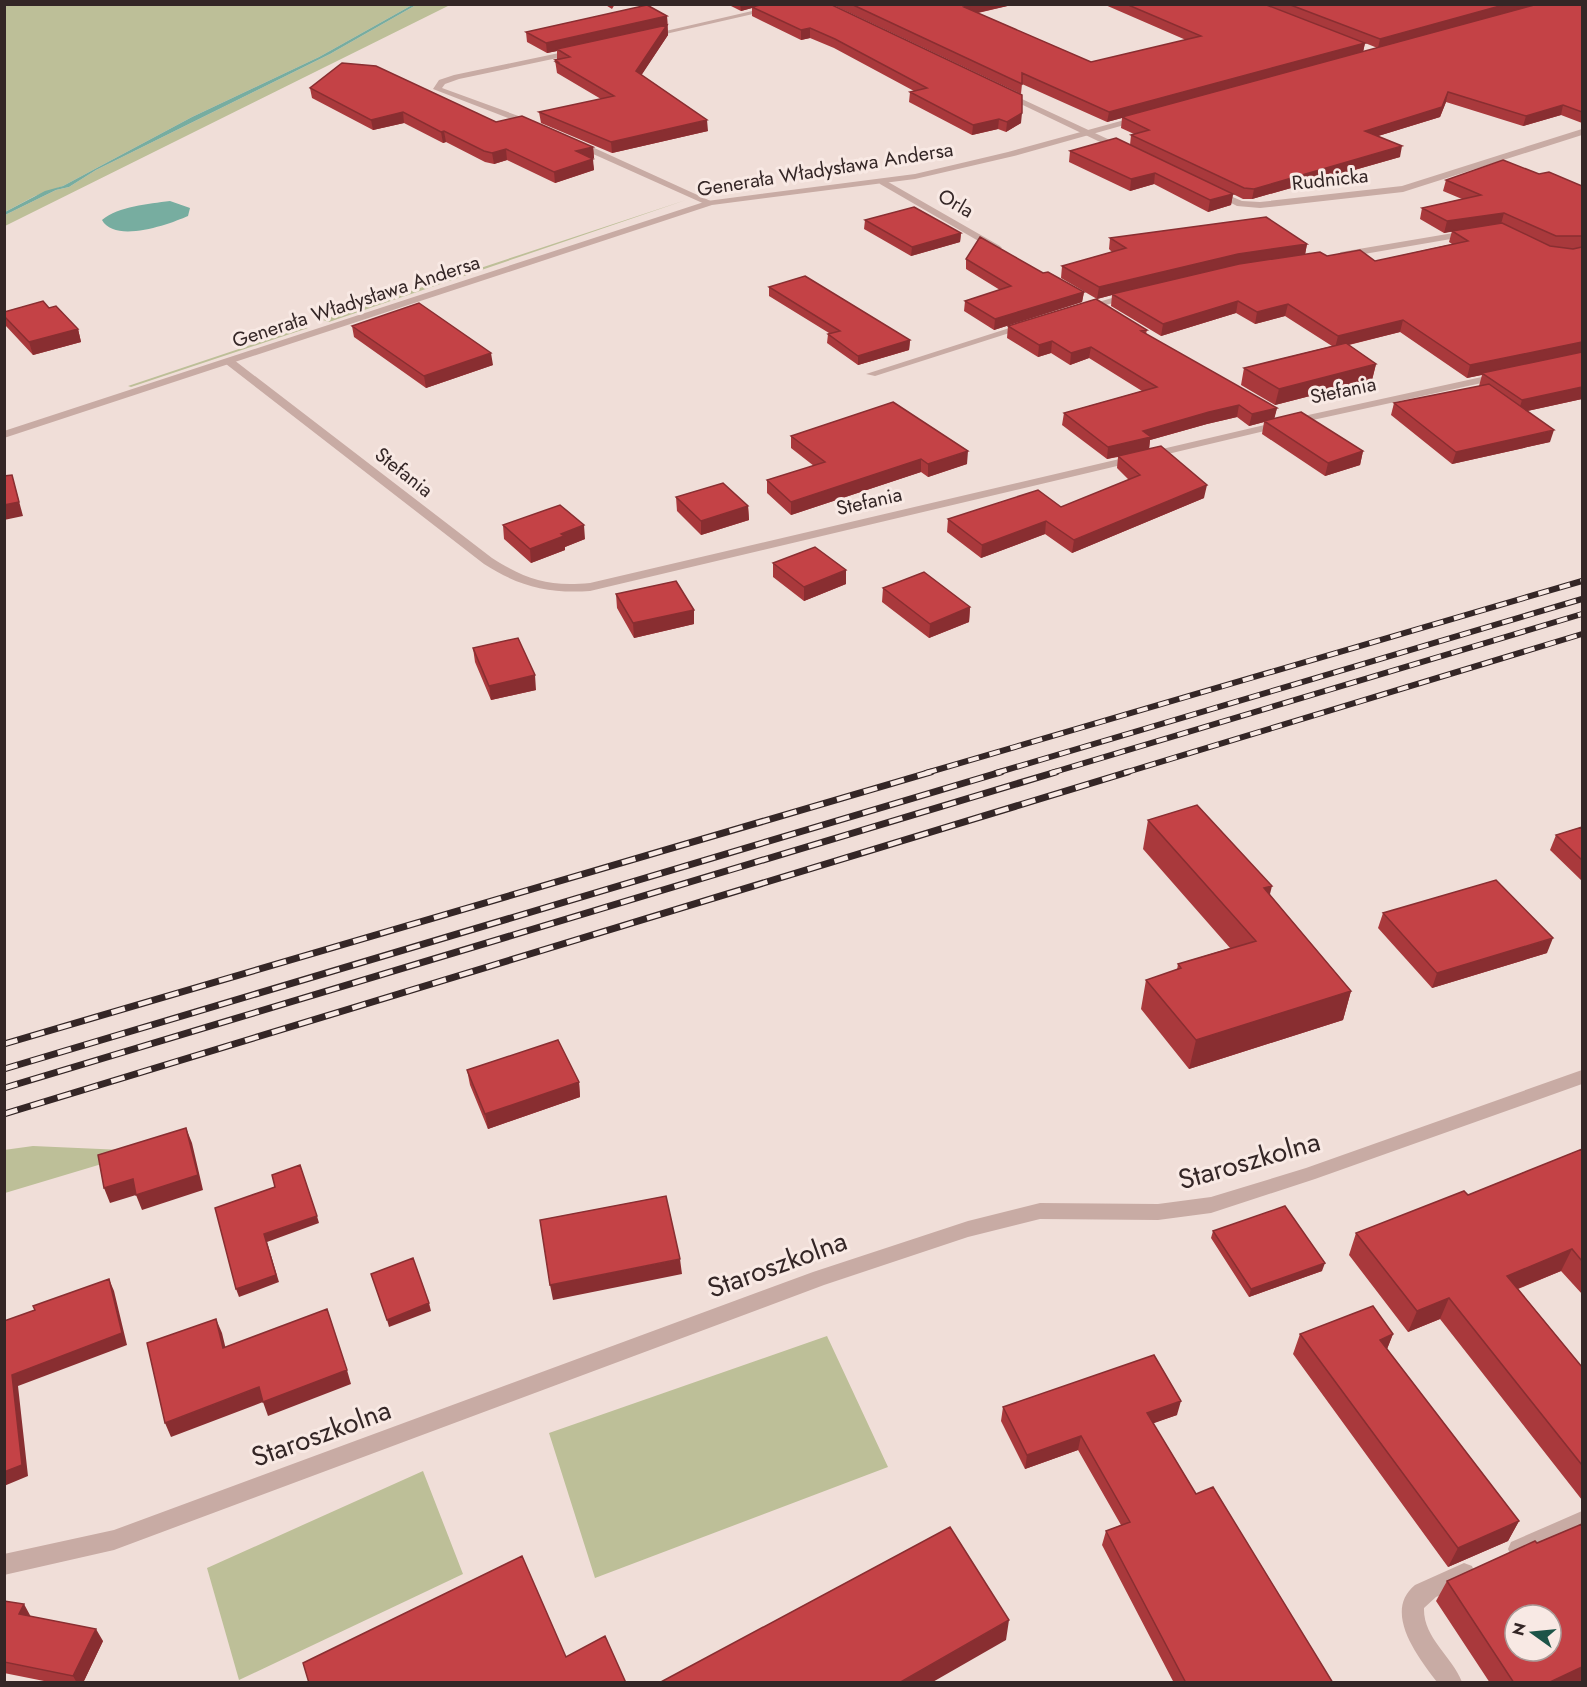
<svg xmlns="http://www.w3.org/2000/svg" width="1587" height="1687" font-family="Jost,sans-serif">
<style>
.green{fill:#bdbf98}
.water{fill:#77ada0}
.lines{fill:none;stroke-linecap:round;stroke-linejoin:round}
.minor{fill:#c8aba4;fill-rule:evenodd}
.tertiary{fill:#c8aba4;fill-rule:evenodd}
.rail-far1-casing{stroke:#342626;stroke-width:6}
.rail-casing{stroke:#342626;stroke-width:7}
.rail-far1{stroke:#f8e9e4;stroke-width:4;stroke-dasharray:11;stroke-linecap:butt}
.rail{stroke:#f8e9e4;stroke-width:4.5;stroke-dasharray:14;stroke-linecap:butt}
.wall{fill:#a9393c;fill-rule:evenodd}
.shaded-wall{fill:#892e31}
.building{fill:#c44246;stroke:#892e31;stroke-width:1.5;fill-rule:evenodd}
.labels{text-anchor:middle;stroke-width:6;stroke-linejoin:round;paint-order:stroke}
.far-street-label{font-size:20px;fill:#342626;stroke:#f8e9e4}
.near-street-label{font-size:28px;fill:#342626;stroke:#f8e9e4}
</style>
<rect width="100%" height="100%" fill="#f0ded8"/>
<path class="green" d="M4,5H412L319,57L192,117L63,186L35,196L5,212Z
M416,5H450L5,226V215L56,190L69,187L96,170L330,54Z
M686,200L329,322L323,320Z
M305,327L308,328L131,387L128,386Z
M33,1146L145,1151L5,1193L4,1150Z
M827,1336L888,1467L595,1578L549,1433Z
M423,1471L463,1574L239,1680L207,1568Z"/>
<path class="water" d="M412,5H416L330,54L96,170L69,187L56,190L5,215V212L45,191L63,186L192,117L319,57Z
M170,201L190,208L188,216C170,224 115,244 102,220C119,206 148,204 170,201Z"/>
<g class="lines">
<path class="minor" d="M782,4H797L648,38L644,36Z
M578,49L581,53L459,79L445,84L442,88L535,122V126H529L433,89L439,80L454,75Z
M1005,91L1127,148L1128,150L1121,152L1002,95L1001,93Z
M1582,129V135L1403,192L1260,208L1237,206L1210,192L1214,189L1242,201L1260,202L1402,186Z
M573,141H579L715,203L707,205L573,145Z
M883,179L1000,246L1002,248L994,250L880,184L879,182Z
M1471,230L1476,233L1474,235L1341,258L1336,255L1341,252Z
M1129,293L1134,296L1132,298L1083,311L1078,308Z
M1022,324L1031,326L875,376L866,374Z
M226,360H234L492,558C527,580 549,587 590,583L1290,419L1500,373L1505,376L1500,379L1290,425L590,591C549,594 518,586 484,564L226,364Z
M1582,1070V1084L1315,1179L1211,1213L1158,1220L1040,1219L968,1237L824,1285L114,1550L4,1575V1554L114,1530L813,1272L968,1221L1040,1203L1158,1204L1211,1197L1306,1168Z
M1582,1511V1531L1519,1559L1511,1556L1508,1549L1511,1542Z
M1464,1563L1472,1566L1475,1574L1472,1582L1436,1597L1424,1608C1423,1638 1452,1656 1462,1682H1437C1419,1658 1382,1612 1415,1585Z"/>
<path class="tertiary" d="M1139,116L1143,118L1142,120L1014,156L915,179L712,205L4,438V431L707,201L915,174L1008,152Z"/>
<g class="rail-far1-casing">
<path id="rail-far1" d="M926,773L1582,581
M996,773L1582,599
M1051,773L1582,614
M1124,773L1582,634"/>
</g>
<g class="rail-casing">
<path id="rail" d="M4,1044L931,772
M4,1069L1001,772
M4,1088L1056,772
M4,1114L1128,772"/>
</g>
<use href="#rail-far1" class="rail-far1"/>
<use href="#rail" class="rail"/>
</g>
<path class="wall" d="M604,4H615L612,9Z
M727,4H830L1021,123L1006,132L998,129L972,135L909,102L910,92L914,91L834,48L810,38L801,40L752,16V8L741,11Z
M831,4H1016L978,13L1091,62L1186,40L1103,4H1582V123L1561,115L1523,126L1446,102L1440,117L1378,136L1400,157L1252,199H1243L1233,194L1231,205L1208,212L1154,184L1130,191L1069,162L1070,151L1130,145L1131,135L1134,134L1121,128L1122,118L1107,122L1022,84L1021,94ZM1365,43L1375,47L1377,48L1363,52Z
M667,16L668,35L641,75L708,131L612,153L541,123L539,112L601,99L557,73L555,60L557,59V51L547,53L527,42L526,32Z
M310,88L496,122L593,147L594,158H592L594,170L555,183L507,160L494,164L485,162L446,142L443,143L404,123L373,130L312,98Z
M1539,174L1582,186V399L1527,411L1550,442L1452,464L1391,415L1394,403L1479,386L1482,375L1467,378L1400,332L1349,345L1376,364L1372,380L1275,405L1241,385L1244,368L1332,346L1285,316L1255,324L1236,313L1161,336L1111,306L1112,295L1097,299L1061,278L1062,266L1112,252L1109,249L1110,238L1307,244L1305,254L1375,261L1452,244L1449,242L1452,231L1444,233L1420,219L1422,208L1462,199L1443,191L1446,180Z
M865,220L961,233L960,242L911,256L864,229Z
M966,259L1043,273L1084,292L1082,302L994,330L964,311L965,301L1000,290L966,269Z
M769,287L910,340L909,350L858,365L827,343L828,334L829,333L769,296Z
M49,308L78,329L81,342L33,355L5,325L4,312Z
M352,326L493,365L426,388L354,337Z
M1008,326L1147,330L1146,334L1277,408L1274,418L1363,451L1360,465L1325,476L1262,434L1264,422L1249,426L1237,417L1207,424L1150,440L1149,449L1204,498L1072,553L1045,534L981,558L947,532L948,519L1061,507L1129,480L1117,468L1118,457L1107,459L1062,425L1064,413L1142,391L1089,358L1070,365L1051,353L1038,357L1007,338Z
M791,436L967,464L928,477L921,472L791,515L767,493V480L814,466L791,448Z
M676,497L748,506L749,520L701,535L677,511Z
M503,525L585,539L565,547V550L531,563L504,539Z
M773,563L846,584L804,601L773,577Z
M883,588L970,607L969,622L929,638L882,602Z
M616,594L694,610V624L634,638L617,608Z
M473,648L536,690L491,700L475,662Z
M1148,820L1270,895L1351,991L1343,1020L1189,1069L1141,1009L1146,980L1177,970L1178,964L1230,948L1143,849Z
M1582,827V881L1550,850L1556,835Z
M1383,913L1547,953L1432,988L1378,928Z
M467,1070L579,1082L580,1097L488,1129L470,1085Z
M1582,1149V1294L1561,1271L1518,1289L1582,1367V1500L1440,1319L1408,1332L1349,1255L1356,1233L1468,1195Z
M1213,1231L1322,1271L1249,1297L1211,1238Z
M1300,1334H1393L1387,1349L1519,1521L1508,1541L1448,1567L1293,1354Z
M1003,1407L1177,1415L1153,1423L1196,1494L1333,1683H1174L1102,1545L1106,1531L1121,1525L1078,1450L1025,1469L1001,1421Z
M1582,1524V1680L1577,1683H1490L1436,1601L1447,1581Z
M4,1601L31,1617L103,1641L83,1683H54L4,1673Z"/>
<path class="shaded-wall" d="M740,4H769L752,7V8L741,11Z
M976,4H1016L963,16L964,7Z
M1507,4H1539L1378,48L1380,39Z
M667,16L668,35L637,82L636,71L557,49V51L547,53L546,43Z
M810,28V38L801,40V30Z
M1365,43L1363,52L1107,122L1109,112Z
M1448,92L1446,102L1440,117L1362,141L1365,131Z
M1563,105L1561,115L1523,126L1526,116Z
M403,112L404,123L373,130L371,120Z
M1022,113L1021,123L1006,132L1007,122Z
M999,119L998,129L972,135L973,125Z
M707,120L708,131L612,153L611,142Z
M444,131L446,142L443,143L441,132Z
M1402,146L1400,157L1252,199L1254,189Z
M593,147L594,158L577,162L576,151Z
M506,149L507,160L494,164L492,153Z
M593,159L594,170L555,183L554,172Z
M1155,173L1154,184L1130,191L1131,179Z
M1233,194L1231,205L1208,212L1210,200Z
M1504,213L1501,224L1444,233L1447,221Z
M961,233L960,242L911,256L912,247Z
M1307,244L1305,255L1112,294V295L1097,299L1099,287L1238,254Z
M1084,292L1082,302L994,330L995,319Z
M1238,301L1236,313L1161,336L1163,324Z
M1288,304L1285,316L1255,324L1257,312Z
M1403,320L1400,332L1335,348L1338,336Z
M78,329L81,342L33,355L29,342Z
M910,340L909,350L858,365V356Z
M1052,341L1051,353L1038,357L1039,345Z
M1582,342V353L1467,378L1470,365Z
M1091,347L1089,358L1070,365L1071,353Z
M491,353L493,365L426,388L424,376Z
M1376,364L1372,380L1275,405L1279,389Z
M1582,387V399L1518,413L1522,400Z
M1239,405L1237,417L1207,424L1150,440L1149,449L1107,459L1108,447L1143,431L1209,412Z
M1277,408L1274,420L1264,421V422L1249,426L1252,414Z
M1554,430L1550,442L1452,464L1456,452Z
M968,451L967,464L928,477V464Z
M1363,451L1360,465L1325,476L1328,463Z
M921,459V472L791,515V502Z
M12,475L23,516L4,520V505Z
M1207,485L1204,498L1072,553L1074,540Z
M748,506L749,520L701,535V521Z
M1046,521L1045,534L981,558L982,545Z
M584,525L585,539L565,547V550L531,563L530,549L561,534Z
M846,570V584L804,601V587Z
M970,607L969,622L929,638L930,624Z
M694,610V624L634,638L633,623Z
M535,675L536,690L491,700L489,686Z
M1272,886L1265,914L1264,888Z
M1553,938L1547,953L1432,988L1437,973Z
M1351,991L1343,1020L1189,1069L1196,1040Z
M579,1082L580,1097L488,1129L485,1114Z
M186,1128L192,1143L203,1190L142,1210L136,1195L110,1203L104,1188Z
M317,1216L319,1223L267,1242L279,1282L239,1297L236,1289L264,1234Z
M1572,1249L1561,1271L1497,1297L1507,1276Z
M680,1259L682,1274L553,1300L550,1285Z
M1325,1263L1322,1271L1249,1297L1251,1289Z
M109,1279L114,1291L127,1345L18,1386L28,1476L4,1486V1472L12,1375Z
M1449,1298L1440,1319L1408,1332L1417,1311Z
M429,1303L431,1311L389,1327L387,1320Z
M216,1319L222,1333L229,1362L223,1348Z
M1393,1334L1385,1354L1380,1340Z
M347,1370L351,1384L268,1416L263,1402L171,1437L165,1423L259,1387Z
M1181,1401L1177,1415L1143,1427L1147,1413Z
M1081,1436L1078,1450L1025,1469L1027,1455Z
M1519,1521L1508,1541L1448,1567L1458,1548Z
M24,1604L31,1617L19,1614Z
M1009,1620L1006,1640L931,1683H899Z
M96,1629L103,1641L83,1683H77L73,1676Z
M1582,1667V1680L1577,1683H1548Z"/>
<path class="building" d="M764,4H830L1022,95V113L1007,122L999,119L973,125L910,92L927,88L835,39L810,28L801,30L752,7Z
M851,4H976L964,7L1091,62L1201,36L1126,4H1264L1365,43L1109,112L1022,73V84Z
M1288,4H1507L1380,39Z
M1538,4H1582V112L1563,105L1526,116L1448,92L1442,107L1365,131L1402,146L1254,189L1244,188L1131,135L1149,130L1122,117Z
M647,5L667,16L546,43L526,32Z
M667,25L636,71L707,120L611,142L539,112L614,96L556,62H558L555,60L570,57L557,49Z
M342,63L376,66L496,122L522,116L593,147L576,151L593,159L554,172L506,149L492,153L484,151L444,131L441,132L403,112L371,120L310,88Z
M1116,138L1233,194L1210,200L1155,173L1131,179L1070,151Z
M1503,160L1539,174L1549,172L1582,186V236H1556L1504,213L1447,221L1422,208L1481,195L1446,180Z
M914,207L961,233L912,247L865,220Z
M1266,217L1307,244L1238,254L1099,287L1062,266L1126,248L1110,238Z
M1502,223L1550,246L1573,249L1582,247V342L1470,365L1403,320L1338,336L1288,304L1257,312L1238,301L1163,324L1112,294L1239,264L1320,252L1327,256L1360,250L1375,261L1468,241L1452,231Z
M980,237L1043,273L1048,272L1084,292L995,319L965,301L1011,286L966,259Z
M805,276L910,340L858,356L828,334L840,331L769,287Z
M1096,299L1147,330L1141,331L1277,408L1252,414L1239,405L1209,412L1143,431L1151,437L1108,447L1064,413L1157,387L1091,347L1071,353L1052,341L1039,345L1008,326Z
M43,301L49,308L56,306L78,329L29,342L4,316V312Z
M419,303L491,353L424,376L352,326Z
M1346,343L1376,364L1279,389L1244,368Z
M1582,352V387L1522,400L1482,373Z
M1489,384L1554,430L1456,452L1394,403Z
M893,402L968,451L928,464L921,459L791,502L767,480L825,462L791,436Z
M1301,412L1363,451L1328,463L1264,421Z
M1161,446L1207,485L1074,540L1046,521L982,545L948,519L1038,490L1061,507L1140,475L1118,456Z
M12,475L19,502L4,505V476Z
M723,483L748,506L701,521L676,497Z
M560,505L584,525L561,534L564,536L530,549L503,525Z
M815,547L846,570L804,587L773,563Z
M924,572L970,607L930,624L883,588Z
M676,581L694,610L633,623L616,594Z
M518,638L535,675L489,686L473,648Z
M1197,805L1272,886L1264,888L1351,991L1196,1040L1146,980L1181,968L1178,964L1256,941L1148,820Z
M1582,827V860L1556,835Z
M1496,880L1553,938L1437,973L1383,913Z
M558,1040L579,1082L485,1114L467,1070Z
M186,1128L198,1175L136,1195L133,1179L104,1188L98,1155Z
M1582,1149V1261L1572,1249L1507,1276L1582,1367V1465L1449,1298L1417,1311L1356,1233L1464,1191L1468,1195Z
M300,1165L317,1216L264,1234L276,1275L236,1289L215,1208L275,1187L272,1175Z
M666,1196L680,1259L550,1285L540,1220Z
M1285,1206L1325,1263L1251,1289L1213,1231Z
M413,1258L429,1303L387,1320L371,1274Z
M109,1279L122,1333L12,1375L22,1465L4,1472V1321L35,1310L33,1306Z
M1373,1306L1393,1334L1380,1340L1519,1521L1458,1548L1300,1334Z
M327,1309L347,1370L263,1402L259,1387L165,1423L147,1343L216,1319L223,1348Z
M1154,1355L1181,1401L1147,1413L1196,1494L1213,1487L1333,1683H1186L1106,1531L1130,1522L1081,1436L1027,1455L1003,1407Z
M1582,1524V1667L1548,1683H1514L1447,1581L1535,1541L1537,1543ZM1515,1615H1551V1651H1515Z
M950,1527L1009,1620L899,1683H659Z
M522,1556L566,1657L605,1636L626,1683H309L303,1663Z
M4,1601L24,1604L19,1614L96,1629L73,1676L4,1662Z"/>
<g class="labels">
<g class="far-street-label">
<text transform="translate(825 169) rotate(-9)" y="7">Generała Władysława Andersa</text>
<text transform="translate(1330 179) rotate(-6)" y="7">Rudnicka</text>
<text transform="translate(956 203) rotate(30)" y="7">Orla</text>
<text transform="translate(356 301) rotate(-18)" y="7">Generała Władysława Andersa</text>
<text transform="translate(1343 390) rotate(-12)" y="7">Stefania</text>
<text transform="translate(404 472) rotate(38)" y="7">Stefania</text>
<text transform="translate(869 501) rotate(-13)" y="7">Stefania</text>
</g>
<g class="near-street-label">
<text transform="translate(1249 1160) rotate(-16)" y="10">Staroszkolna</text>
<text transform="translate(777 1264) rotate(-20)" y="10">Staroszkolna</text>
<text transform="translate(321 1433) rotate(-20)" y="10">Staroszkolna</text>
</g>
</g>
<rect width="1587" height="1687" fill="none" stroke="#342626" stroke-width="12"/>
<g transform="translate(1533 1633) rotate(285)"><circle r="28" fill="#f8e9e4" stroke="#aa9b98" stroke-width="1.5"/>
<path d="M0-4.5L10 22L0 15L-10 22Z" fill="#1c5448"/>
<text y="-9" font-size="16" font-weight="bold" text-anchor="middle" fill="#342626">N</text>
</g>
</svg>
